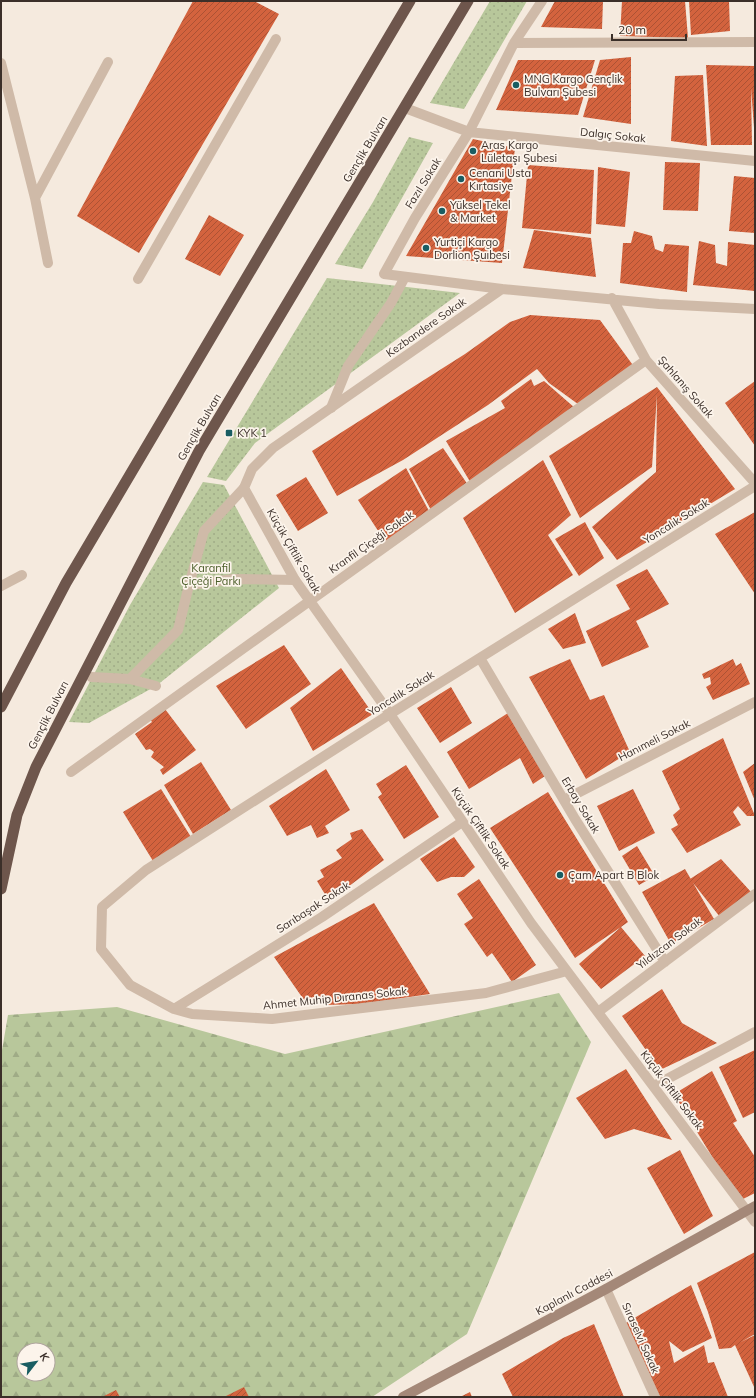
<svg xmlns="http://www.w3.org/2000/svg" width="756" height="1398" font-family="Mulish,sans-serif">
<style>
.forest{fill:url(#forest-firs);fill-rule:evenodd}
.park{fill:url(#park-dots)}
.building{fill:url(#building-hatch)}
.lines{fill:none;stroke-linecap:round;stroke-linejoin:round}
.service{stroke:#cfbaa8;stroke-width:10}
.pedestrian{stroke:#cfbaa8;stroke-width:10}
.minor{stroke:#cfbaa8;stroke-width:10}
.secondary{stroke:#a48878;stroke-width:10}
.trunk{stroke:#6e564c;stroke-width:11}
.poi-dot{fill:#195d62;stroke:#fcf4eb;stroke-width:1.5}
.labels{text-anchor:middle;stroke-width:3.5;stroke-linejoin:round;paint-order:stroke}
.poi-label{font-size:11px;fill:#3b2f29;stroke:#fcf4eb;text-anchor:start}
.street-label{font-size:11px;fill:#3b2f29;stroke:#fcf4eb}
.park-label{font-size:11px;fill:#4a5d29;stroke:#fcf4eb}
</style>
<defs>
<pattern id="forest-firs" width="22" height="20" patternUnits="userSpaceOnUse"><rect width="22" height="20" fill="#b8c79b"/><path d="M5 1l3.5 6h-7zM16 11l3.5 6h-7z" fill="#9fab86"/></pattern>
<pattern id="park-dots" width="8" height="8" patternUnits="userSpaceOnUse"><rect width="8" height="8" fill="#b8c79b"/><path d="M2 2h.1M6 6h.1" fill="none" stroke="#9fab86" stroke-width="1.8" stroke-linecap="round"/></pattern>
<pattern id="building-hatch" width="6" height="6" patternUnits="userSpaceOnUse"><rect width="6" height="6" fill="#d3633e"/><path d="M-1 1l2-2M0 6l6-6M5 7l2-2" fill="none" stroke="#ac5234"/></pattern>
</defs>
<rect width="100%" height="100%" fill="#f5eade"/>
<path class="forest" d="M559,993L591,1042L467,1334L372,1397H1V1056L8,1015L117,1007L285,1054ZM24,1350H48V1374H24Z"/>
<path class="park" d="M490,1H527L464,109L430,103Z
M409,137L433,143L362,269L335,264L373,202Z
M327,278L460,293L255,443L226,481L207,477Z
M203,482L224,485L279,588L156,686L89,723L69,722L130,605Z"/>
<path class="building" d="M193,1H254L279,14L139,253L77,216Z
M555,1H603L602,29L541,27Z
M622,1H685L688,38L620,36Z
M689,1H729L730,31L691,35Z
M631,57V124L583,117L600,60Z
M518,60H595L578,115L496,110Z
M706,65L755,66V141L751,88L752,145H711Z
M703,75L707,146L671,141L675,76Z
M473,139L515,148L502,263L406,256Z
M665,162L700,163L698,211L663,210Z
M528,165L594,170L591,234L522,228Z
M598,167L630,172L625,227L596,224Z
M734,176L755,178V233L729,231Z
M209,215L244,235L220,276L185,259Z
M534,230L591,238L596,277L523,268Z
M634,231L652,236L655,249L663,252L665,244L689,246L687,292L620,283L623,243H631Z
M699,241L715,245L716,263L727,266L728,242L755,245V291L693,285Z
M530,315L600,320L635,368L582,407L549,383L537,369L488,405L403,460L337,496L312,451L465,354L510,322Z
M531,379L534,386L544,381L575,408L472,485L446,441L505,408L501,401Z
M755,381V446L725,403Z
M657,387L735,489L617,560L592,527L656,472L657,395L652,467L580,518L549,456Z
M443,448L468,485L431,510L409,469Z
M543,460L571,515L548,535L573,575L515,613L463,518Z
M406,468L429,511L386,543L358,500Z
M306,477L328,513L298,531L276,495Z
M755,512V594L715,534Z
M585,522L604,558L579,576L555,539Z
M647,569L669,604L636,621L649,647L602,667L586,631L630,609L616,585Z
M575,613L586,643L563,649L548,629Z
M284,645L311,684L246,729L216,686Z
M570,659L590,700L604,695L630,752L586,779L529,677Z
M733,659L736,666L741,663L750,684L713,700L706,687L711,684L710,677L704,679L702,674Z
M341,668L373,714L313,751L290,708Z
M451,687L472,723L440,743L417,708Z
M165,709L196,750L163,775L160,770L164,767L151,757L154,752L150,749L146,750L135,734L152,722L150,719Z
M511,711L548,774L533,784L520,758L469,789L447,752Z
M723,738L755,816H747L738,806L733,812L741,825L687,853L671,829L678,825L673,815L680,809L662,771Z
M201,762L231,810L193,834L164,785Z
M755,763V801L743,772Z
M406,765L439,817L404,839L378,797L382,794L376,784Z
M326,769L350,810L325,826L329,833L317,838L311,825L287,836L269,806Z
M161,789L191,837L153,861L123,812Z
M633,789L655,833L619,851L597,806Z
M548,792L628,922L621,927L645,956L601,989L579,964L621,927L575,958L490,828Z
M362,829L384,860L329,901L317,881L324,877L320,870L342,858L336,850L352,839L350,833Z
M454,837L475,867L464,877H451L437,882L420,859Z
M637,846L655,876L639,885L622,856Z
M721,859L751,892L720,917L690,879Z
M685,869L714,919L671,944L642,892Z
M479,879L536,965L512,982L492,953L487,957L464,924L473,918L457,894Z
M374,903L430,994L362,1004L323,1005L304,1000L274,957Z
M662,989L682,1023L717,1043L660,1070L622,1016Z
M755,1050V1112L743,1118L719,1067Z
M626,1069L672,1140L634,1129L605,1139L576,1098Z
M712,1071L737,1121L733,1123L755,1157V1193L739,1201L674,1094Z
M680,1150L713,1216L684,1234L647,1168Z
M755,1252V1334L741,1342L755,1335V1389L735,1345L731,1348L719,1349L708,1312L697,1283Z
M691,1285L712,1338L683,1352L669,1341L674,1363L704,1345L708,1363L714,1362L728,1397H660L624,1324Z
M594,1324L624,1397H513L502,1374L563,1338Z
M244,1387L249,1397H224Z
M116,1390L120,1397H102Z
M470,1392L472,1397H460Z"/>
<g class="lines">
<path class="service" d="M1,63L35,198L48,263
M35,198L108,62
M138,279L276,39
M1,586L22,575"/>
<path class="pedestrian" d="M331,408L348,366L391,303L405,277
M244,488L204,531L189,585L234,579L295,580
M91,677L130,679
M156,686L130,679L178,630L189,585"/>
<path class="minor" d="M514,43L755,42
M405,108L469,132L755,161
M502,289L384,274L415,218L469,132L514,43L542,1
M612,298L646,360L755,483
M755,309L659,304L502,289L273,448L252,469L244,488L295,580L390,714L531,923L755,1222
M480,658L575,819L665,962
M71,772L646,360
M564,800L755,702
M567,971L486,993L272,1019L192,1014L174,1009L130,985L101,949L102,907L146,870L390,714L755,486
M174,1009L322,917L462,822
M598,1012L755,894
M654,1086L755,1032
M606,1289L655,1397"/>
<path class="secondary" d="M403,1397L606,1289L755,1206"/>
<path class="trunk" d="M1,707L66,583L410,1
M1,889L17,815L36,767L199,451L468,1"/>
</g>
<g class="poi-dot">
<circle cx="516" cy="85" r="4"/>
<circle cx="473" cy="151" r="4"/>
<circle cx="461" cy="179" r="4"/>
<circle cx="442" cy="211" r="4"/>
<circle cx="426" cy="248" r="4"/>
<rect x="225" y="429" width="8" height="8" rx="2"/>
<circle cx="560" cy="875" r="4"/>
</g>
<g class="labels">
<g class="poi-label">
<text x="524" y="83">MNG Kargo Gençlik<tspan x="524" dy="13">Bulvarı Şubesi</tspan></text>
<text x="481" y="149">Aras Kargo<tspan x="481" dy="13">Lületaşı Şubesi</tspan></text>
<text x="469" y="177">Cenani Usta<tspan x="469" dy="13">Kırtasiye</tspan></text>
<text x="450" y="209">Yüksel Tekel<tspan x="450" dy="13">&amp; Market</tspan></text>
<text x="434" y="246">Yurtiçi Kargo<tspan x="434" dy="13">Dorlion Şuıbesi</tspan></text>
<text x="237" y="437">KYK 1</text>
<text x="568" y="879">Çam Apart B Blok</text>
</g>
<g class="street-label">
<text transform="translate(613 135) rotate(6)" y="4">Dalgıç Sokak</text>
<text transform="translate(365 149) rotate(-59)" y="4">Gençlik Bulvarı</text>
<text transform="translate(423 183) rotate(-58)" y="4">Fazıl Sokak</text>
<text transform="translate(426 327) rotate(-35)" y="4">Kezbandere Sokak</text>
<text transform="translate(686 387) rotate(49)" y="4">Şahlanış Sokak</text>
<text transform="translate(199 427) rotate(-60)" y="4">Gençlik Bulvarı</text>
<text transform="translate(676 521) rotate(-32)" y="4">Yoncalık Sokak</text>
<text transform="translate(371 542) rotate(-35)" y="4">Kranfil Çiçeği Sokak</text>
<text transform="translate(294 551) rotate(60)" y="4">Küçük Çiftlik Sokak</text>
<text transform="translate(401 693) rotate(-32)" y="4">Yoncalık Sokak</text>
<text transform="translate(48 715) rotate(-63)" y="4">Gençlik Bulvarı</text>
<text transform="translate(654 740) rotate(-27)" y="4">Hanımeli Sokak</text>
<text transform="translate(581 805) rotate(59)" y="4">Erbay Sokak</text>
<text transform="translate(481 828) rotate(56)" y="4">Küçük Çiftlik Sokak</text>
<text transform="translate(313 907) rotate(-33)" y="4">Sarıbaşak Sokak</text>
<text transform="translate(669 943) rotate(-37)" y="4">Yıldızcan Sokak</text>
<text transform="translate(335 998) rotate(-6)" y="4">Ahmet Muhip Dıranas Sokak</text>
<text transform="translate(672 1090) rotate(53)" y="4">Küçük Çiftlik Sokak</text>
<text transform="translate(574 1292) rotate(-28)" y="4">Kaplanlı Caddesi</text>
<text transform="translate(641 1338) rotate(66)" y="4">Sıraselvi Sokak</text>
</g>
<g class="park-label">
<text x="211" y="572">Karanfil<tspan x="211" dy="13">Çiçeği Parkı</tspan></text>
</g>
</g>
<rect width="756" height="1398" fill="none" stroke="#3b2f29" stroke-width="4"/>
<g transform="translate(36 1362) rotate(59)"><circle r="19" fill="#fcf4eb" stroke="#afa59d"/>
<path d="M0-3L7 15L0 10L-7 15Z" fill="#195d62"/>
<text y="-6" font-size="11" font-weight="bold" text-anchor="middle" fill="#3b2f29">K</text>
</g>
<path d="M612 34v6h74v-6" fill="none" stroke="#3b2f29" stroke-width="2"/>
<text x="618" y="34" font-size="12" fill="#3b2f29" stroke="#fcf4eb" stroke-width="3" paint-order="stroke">20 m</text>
</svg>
